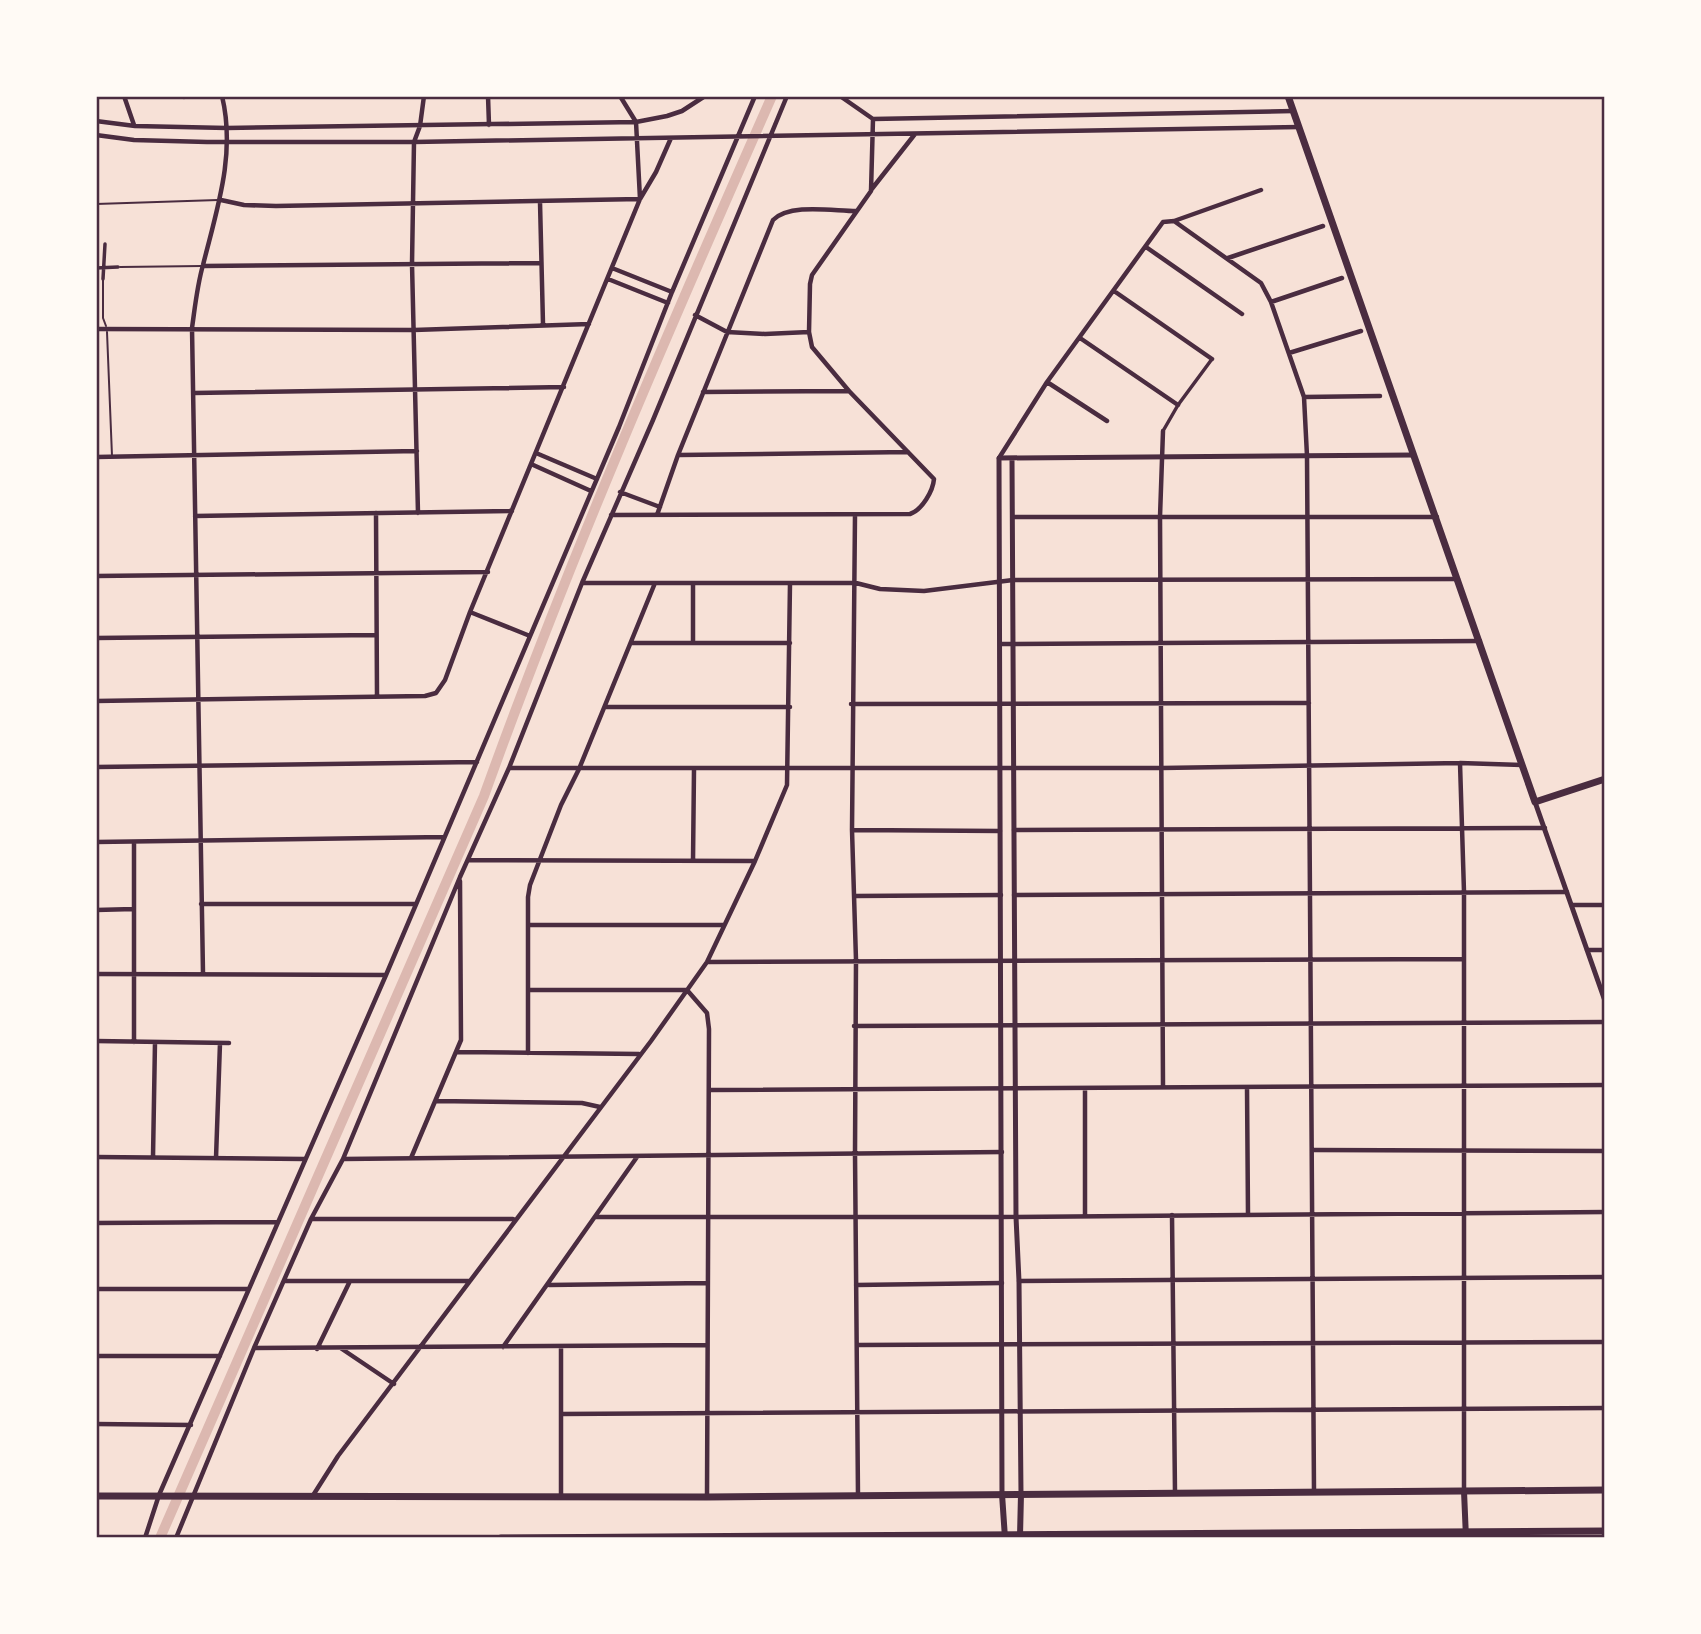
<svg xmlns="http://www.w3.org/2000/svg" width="1701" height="1634" font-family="Roboto,sans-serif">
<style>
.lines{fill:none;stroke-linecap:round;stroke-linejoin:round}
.canal{stroke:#dcb8b0;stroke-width:10}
.service{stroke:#4a2c40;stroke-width:2}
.pedestrian{stroke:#4a2c40;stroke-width:3.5}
.minor{stroke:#4a2c40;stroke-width:4.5}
.tertiary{stroke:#4a2c40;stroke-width:5}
.secondary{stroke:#4a2c40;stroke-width:6}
.primary{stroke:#4a2c40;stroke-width:7}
.neatline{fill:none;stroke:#4a2c40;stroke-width:2.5}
</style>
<rect width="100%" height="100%" fill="#f7e1d7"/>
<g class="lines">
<path class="canal" d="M160,1538L484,796C569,559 670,327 772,96"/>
<path class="service" d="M96,204L218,200
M120,267L202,266
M103,280V318L106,326
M107,332L112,456"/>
<path class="pedestrian" d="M96,268L118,267
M103,279L105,244
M1163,431L1178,405L1212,359"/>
<path class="minor" d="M124,96L134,125
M184,96V97
M488,96L489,125
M840,96L873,119L1293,111
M96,121L135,126L227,128L636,122L667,116L682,111L705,96
M96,135L134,140L207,142H414L1299,127
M871,190L915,134
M221,200L244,205L276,206L640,199L636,122L620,96
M540,202L543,324
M1174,221L1261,190
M1146,247L1242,314
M1228,258L1323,226
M203,266L541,263
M612,268L672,292
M608,279L668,303
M1114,291L1212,359
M1271,302L1342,278
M695,315L727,332L765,334L809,332
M96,329L414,330L589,324
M1080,338L1178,405
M1289,353L1361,331
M1047,382L1107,421
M703,392L849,391
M194,393L564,387
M1304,397L1380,396
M1163,431L1160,517L1163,1087
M536,453L597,479
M679,455L908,452
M96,457L417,451
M999,458L1047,382L1163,222L1174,221L1261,283L1271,302L1304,397L1307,456L1314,1492
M531,464L591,491
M620,492L660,507
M376,513L377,696
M418,513L412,264L414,142L420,126L424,96
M611,515L910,514C922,510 933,491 934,479L849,391L812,347L809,332L810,284L812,275L871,191L873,119
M657,515L678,455L773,220C790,203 833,211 856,211
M855,515L852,830L856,960L855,1154L858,1496
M195,516L512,511
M1013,517H1437
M96,576L488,572
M582,583H856L880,589L924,591L1013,580L1458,579
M693,583V643
M470,612L530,636
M96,638L376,635
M632,643H790
M1000,644L1480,641
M96,701L425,696L436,693L445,680L470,612L640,199L656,172L671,138
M851,704L1309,703
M605,707H790
M96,767L477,762
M509,768H1162L1460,763
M852,830L1000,831
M1014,830L1545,828
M96,842L444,837
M134,842V1042
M469,860L755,861
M693,861L694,769
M1014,895L1567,892
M855,896L1001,895
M201,904H416
M1572,905H1605
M96,910L134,909
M528,925H724
M1587,950H1605
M707,962L1463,959
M203,973L192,328C195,307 197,286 203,265C217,209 236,154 222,96
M96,974L386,975
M528,990H687L707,1013L709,1029L707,1496
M854,1026L1605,1022
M96,1041L229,1043
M456,1052L639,1054
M528,1053V897L530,885L561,805L579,769L655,583
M1247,1087L1248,1215
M1085,1088V1216
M709,1090L1605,1085
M436,1101L582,1103L600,1107
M1314,1150L1605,1151
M96,1157L304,1159
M153,1157L155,1042
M216,1158L220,1043
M411,1158L461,1040L460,881
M343,1159L1002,1152
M1172,1215L1175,1493
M595,1217H1002L1605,1212
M311,1219H513
M96,1223L277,1222
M285,1281H470
M1019,1281L1605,1277
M549,1285L707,1283
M856,1285L1002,1283
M96,1289H248
M857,1345L1605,1342
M503,1347L637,1157
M561,1347V1497
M254,1348L707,1345
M317,1349L350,1281
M342,1349L394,1384
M96,1356H220
M561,1414L1605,1408
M96,1424L191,1425
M1464,1491V892L1460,763L1522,765
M312,1497L338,1456L651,1041L707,962L755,861L787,785L790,583
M145,1538L159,1495L386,975L619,427L672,292L755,96
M176,1538L254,1348L311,1219L343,1159L460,877L509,768L582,583L653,420L787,96"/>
<path class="tertiary" d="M1012,458L1016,1217L1019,1281L1021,1494
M1535,802L1605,1001
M1002,1494L999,458L1414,455"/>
<path class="secondary" d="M1464,1491L1466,1538
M1002,1494L1005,1538
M1020,1536L1021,1494"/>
<path class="primary" d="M1288,96L1535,802L1605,779
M96,1496L707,1497L1605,1490
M501,1538L1605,1531"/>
</g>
<rect width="1701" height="1634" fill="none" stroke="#fffaf5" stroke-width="196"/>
<rect x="98" y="98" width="1505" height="1438" class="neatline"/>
</svg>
